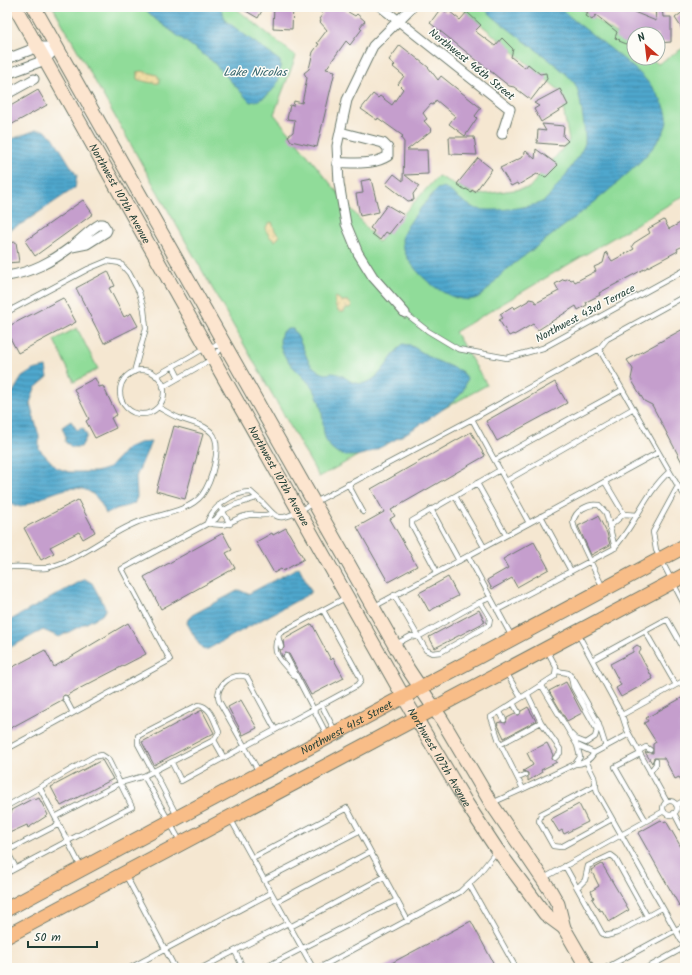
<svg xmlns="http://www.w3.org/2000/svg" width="692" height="975" font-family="Kalam,sans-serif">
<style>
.green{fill:#90dc99;stroke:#588c66}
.sand{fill:url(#sand-dots);stroke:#868c69}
.water{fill:url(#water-rules);stroke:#387280}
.building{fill:#c59ecd}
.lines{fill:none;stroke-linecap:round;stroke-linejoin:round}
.lane-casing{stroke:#6a786b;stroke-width:6}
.street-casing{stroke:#6a786b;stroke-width:11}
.secondary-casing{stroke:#6a786b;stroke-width:15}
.primary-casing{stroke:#6a786b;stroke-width:16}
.lane{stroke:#fff;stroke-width:4.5}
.street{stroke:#fff;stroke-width:9}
.secondary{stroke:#fce5cf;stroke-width:13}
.primary{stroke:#f8bd88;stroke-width:14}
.labels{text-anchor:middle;stroke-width:3;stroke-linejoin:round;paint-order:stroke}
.street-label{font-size:11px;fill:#1f3d34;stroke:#fdfcf7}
.water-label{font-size:12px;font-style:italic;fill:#30626a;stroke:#fdfcf7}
</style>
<defs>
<pattern id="sand-dots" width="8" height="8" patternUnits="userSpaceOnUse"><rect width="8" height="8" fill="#eeda9e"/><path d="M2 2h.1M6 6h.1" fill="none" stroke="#ccbc89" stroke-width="1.8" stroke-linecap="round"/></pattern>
<pattern id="water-rules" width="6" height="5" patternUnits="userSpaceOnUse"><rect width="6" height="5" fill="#50a7cd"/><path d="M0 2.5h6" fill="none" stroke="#4289a7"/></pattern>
</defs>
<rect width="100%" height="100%" fill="#fdfcf7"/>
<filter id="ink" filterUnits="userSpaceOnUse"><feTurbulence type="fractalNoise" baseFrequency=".025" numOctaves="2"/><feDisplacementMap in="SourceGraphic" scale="8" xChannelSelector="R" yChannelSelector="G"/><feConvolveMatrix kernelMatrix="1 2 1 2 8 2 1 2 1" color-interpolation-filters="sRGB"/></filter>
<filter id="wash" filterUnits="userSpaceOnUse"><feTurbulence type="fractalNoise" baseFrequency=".012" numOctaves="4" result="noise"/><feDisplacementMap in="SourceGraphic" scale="16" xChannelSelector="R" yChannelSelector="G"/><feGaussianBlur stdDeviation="0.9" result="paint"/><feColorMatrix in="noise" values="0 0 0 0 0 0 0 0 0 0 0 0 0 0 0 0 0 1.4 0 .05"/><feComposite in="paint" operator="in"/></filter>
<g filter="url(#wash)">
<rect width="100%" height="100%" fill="#f5e7d1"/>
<path class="green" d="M53,7H234L296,56L274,114L378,242L438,176L477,195L529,188L569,141L560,91L460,7H579L634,47V58H650L658,64L685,47V195L455,332L487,385L319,477Z
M77,328L98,369L74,382L54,340Z"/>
<path class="sand" d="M142,71L157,75L160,79L159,83C155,84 141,81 137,79V72Z
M272,222L275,231L280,236L275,241L270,237L265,229L268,224Z
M336,297L342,301H348L352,306L349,308H346L344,312H340C336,310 333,300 336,297Z"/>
<path class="water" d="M143,7H220L226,21L280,61C284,81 270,100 250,102L212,61L155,19Z
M483,7C501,7 519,7 536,7C542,7 551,6 556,7C562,9 570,17 575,21C595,37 616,52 635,69C647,79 670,106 667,122C660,162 538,243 504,272C494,280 486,296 474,299C448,306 400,265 402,238C404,226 429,198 437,189L444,187C454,194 464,203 474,208C486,213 532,208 544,201C550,198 585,150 585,142C586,133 580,97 577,88C571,70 500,27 483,7Z
M36,130H43L53,137L77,176L75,188L23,223L7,231V141Z
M288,329H293C297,333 305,353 308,360C311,366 319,372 325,374C329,374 333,372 337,374C344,375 349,382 356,383C378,388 389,356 403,344L410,345L435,360L461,371L467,378C465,385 464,392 458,397C444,411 387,447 367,453C359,456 346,458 338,453C321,443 324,429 322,413C321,405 318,397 314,390C303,372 272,357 282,332Z
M46,367L48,377L35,388L30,403L39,436V449L57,468L69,472H96L109,468L127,448L139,443L151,442L136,477L137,497L134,504L116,509L106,514C88,468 52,495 21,507L13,505L7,493V402L22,377L33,370Z
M71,421L77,430L83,428L87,436L81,447H72L65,442L66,437L62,427Z
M299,567L311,591L309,594L208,649L204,650L198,643L187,623L188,619L192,615L239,590L248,594Z
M85,579L92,583L106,609L102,615L59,637L43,630L7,649V622Z"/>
<g id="blocks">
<path class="building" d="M239,7H264L258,18Z
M274,7H293L292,29L273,28Z
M314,7H340L355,16L357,14L365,21L360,27L362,29L350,45L346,41L326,69L335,71L317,147L291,141L288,136L293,132L295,120L287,119L290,105L293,106L294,101L302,103L307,78L304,73L309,69L313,52L319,44L317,43L327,30L320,22L321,20L319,19L323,14Z
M580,7H627L634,12L656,21L655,7H662L663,17H671V42L659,43L658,34H634V47L619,41L620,40L615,38L617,32L596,15L592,20L586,16L588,13Z
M441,8L447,13L449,11L460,20L467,12L481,25L475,31L495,46L502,38L513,49L511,57L525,68L528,64L540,74L546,73L547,79L531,100L514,87L509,86L430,23Z
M685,10V33L675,18Z
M400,45L428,67L438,80L441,76L481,108L475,116L477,118L465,136L449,124L455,116L436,100L433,105L431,104L423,113L427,119L424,121L432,130L407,150H427L428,174L405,175L419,186L413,194L414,200L408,201L386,184L394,174L403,181L404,142L401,138L403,136L378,118L377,120L361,109L373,94L378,98L380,96L392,105L403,89L398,84L404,76L393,67L395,65L389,60Z
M560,89L568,105L541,122L534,109L539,106L534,103Z
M38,90L47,105L7,127V108Z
M542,124L564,126L563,136L568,141L563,145L537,143L538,130L546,131Z
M449,137H474L477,155L450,154Z
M536,149L558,165L546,177L537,174L518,185L517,183L511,186L500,168L521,158L526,151L535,159Z
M478,158L492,169L475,192L472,190L471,192L466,189L465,190L457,184Z
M371,179L379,212L360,216L356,194L363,193L361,181Z
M83,200L93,214L35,256L25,241Z
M387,205L404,215L389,234L386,232L380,240L372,234L374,231L370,228Z
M664,220L669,229L682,222L685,228V245L677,249L678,251L599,293L600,295L586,302L587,305L578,310L576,306L538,330L533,324L514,335L513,334L509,336L499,320L503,318L500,314L513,306L514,309L528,301L529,299L534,300L536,303L559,291L555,284L564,279L565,280L569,278L571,280L573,279L575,282L596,271L594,267L603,263L606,252L612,261L634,249L632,246L634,243L650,233L648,229Z
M16,242L19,262L7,263V243Z
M108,271L115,286L109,288L124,317L131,313L138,326L104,343L76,288Z
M63,298L76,322L18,353L7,332V327Z
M685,328V468L652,405L644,401L631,379L633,369L627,360Z
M95,378L99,387L103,386L117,415L111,418L116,428L95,438L86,421L89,419L74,389Z
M555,382L567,403L497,441L486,421Z
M174,426L203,434L185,499L156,491Z
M471,432L485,456L391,510L395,516L390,519L417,566L388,582L357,527L384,512L371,489Z
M78,500L95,532L83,539L79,532L50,547L54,553L41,560L24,528Z
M598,516L607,533L610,545L591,555L578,526Z
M286,528L304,559L283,571L281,569L274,573L256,542L272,533L273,535Z
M223,533L232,550L226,553L235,568L161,609L144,577Z
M534,542L549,569L517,587L512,578L492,589L487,580L508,568L503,559Z
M448,577L458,596L429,611L419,593Z
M479,610L485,622L435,648L429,637Z
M128,623L146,654L69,694L68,696L64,695L62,700L7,730V670L45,650L54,667Z
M312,624L331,660L333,658L344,678L311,695L289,654L285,653L282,657L280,650L284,648L283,640Z
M637,645L640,647L641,650L639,653L653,679L621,697L616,688L621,685L610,664L633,652V648Z
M566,682L582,713L567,721L549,691Z
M685,696V786L679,777L675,779L664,758H654L652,763L645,752L653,753V744L656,742L644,723L648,721L646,718Z
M241,700L257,728L243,735L228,707Z
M528,707L536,721L504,738L497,723L501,722L506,723L507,718L515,714L519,715L521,711Z
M202,710L214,733L154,765L142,742Z
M547,743L553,755L552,759L557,762L541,770L542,772L528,781V773L523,771L533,765L527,753Z
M102,760L113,779L61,806L51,787Z
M34,798L35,800L39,798L48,815L28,828L27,825L7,834V815L12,812L11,810Z
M579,804L588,822L564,834L562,830L559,832L551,819Z
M661,820L663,822L666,821L685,854V904L680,907L638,833Z
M602,864L629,910L609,922L602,910L600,911L592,899L594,898L591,891L599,886L591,870Z
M471,921L496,968H382Z"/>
</g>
</g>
<g filter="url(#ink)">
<use href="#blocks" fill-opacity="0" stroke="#6a786b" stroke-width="1"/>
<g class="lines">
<g class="lane-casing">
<path id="lane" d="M7,312L88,269L107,261L120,263L129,273L139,292L144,309L146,328L134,372
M405,313L428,331L458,349L507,358L543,348L685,270
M599,349L678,486L653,532L656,550L685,606
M173,366L179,378
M120 392a22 22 0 1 1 44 0a22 22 0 1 1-44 0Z
M156,376L207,347L223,344
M163,387L214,358L223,345
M495,460L622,390
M506,481L632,409
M605,482L624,514L638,515
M477,483L506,535
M348,484L363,512
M678,486L685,496
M455,496L484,547
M219,505L230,524
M431,509L459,561
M541,516L571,571
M207,523C213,506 233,492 251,492C255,496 259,499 263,503C274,514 276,522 293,514L472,419L599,349L607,339L685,296
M207,523C234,529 229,518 249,515C258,514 261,517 270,514
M529,523L657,453
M609,527L624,514
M468,556L512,637
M7,568C20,564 34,570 46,568C79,561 107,534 138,522C156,515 189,512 202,495C211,483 223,445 212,433C204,424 189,422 179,418C171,415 164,410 158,407
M437,572L412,525V521L500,470
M603,588L575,529L573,522C575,511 588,503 599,505L606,513L615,548
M7,590V591
M394,595L426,650L432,653L441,652L489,625L490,618L480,602
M375,606L529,523L472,419
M497,610L613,549C635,526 645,493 669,472
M645,631L676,685
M578,634L622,715L627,730L667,802
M278,636L281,647
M396,644L411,636L418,637L480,602L490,598
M286,656L327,735
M592,660L667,619L685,651
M557,671L568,673L574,680L598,722L606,747
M296,677C282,663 268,653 280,633L345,598
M542,686L577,745L594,753
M65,698L73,713
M521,698L555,676L556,667L547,650
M513,703L518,712
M321,704L335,731
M500,712L504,720
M622,715L685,680
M541,722L560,749V753L555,758
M569,732L576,739L586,743L595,737L597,730L573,687L571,676
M501,744L541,722L528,695
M7,749L170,660L122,569L216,519C224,505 243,503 256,498
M639,751L646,747L650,750
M640,754L615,767L646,821
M586,761L594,777L597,792L685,947
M172,763L181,781L358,685L361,681L360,677L323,610
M575,764L580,757L577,745
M154,771L177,816
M153,772L138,744V736L198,705C211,706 214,721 219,732L214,740L224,758
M259,772L219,701C214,686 233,671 247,677L275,729
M650,772L656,764V761
M144,776L180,841
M518,778L525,775
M596,785L541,814L539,821L553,846L561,847L612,819
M40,788L81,867
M523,789L575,764C584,764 590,760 594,753L629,734
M663 808a7 7 0 1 1 14 0a7 7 0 1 1-14 0Z
M492,803L523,789L499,741L491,717L521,698L506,672
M676,805L685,800
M7,806L93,757L102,755L108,759L132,807L7,873
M674,813L685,834
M55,817L120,783L144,776L214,740
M230,818L313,968
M7,839L12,848
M7,851L59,824
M7,851L16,868
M252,858L347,808L408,921
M565,866L602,933L606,936L617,933L662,908
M125,874L175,968
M544,878L664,811
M264,880L359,831
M469,884L516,968
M577,888L585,880L588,866L611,855L615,858L647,916
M276,902L370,852
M290,927L384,877
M235,951L243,968
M130,968L271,893
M202,968L288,923
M264,968L397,900
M319,968L460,892L477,876L496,852
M606,968L685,925
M647,968L685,947"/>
</g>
<g class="street-casing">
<path id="street" d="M381,7L510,109L502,134
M7,59L38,47H57
M7,74L45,60L57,47
M7,94L34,79
M337,163C355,162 372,166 388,156V148L383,143L340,132
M7,276C32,272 51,262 71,247C81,240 89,230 100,224H103L107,230L106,232L87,244L72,247
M405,313L373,277L358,253L346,224L342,201L339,183L337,146L347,100L373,46L412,7"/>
</g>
<g class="secondary-casing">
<g id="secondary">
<path id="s1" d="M15,7L403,696L467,804L496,848L545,914L564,928"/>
<path d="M34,7L408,669L442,720L491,803L550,890L558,904L564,928L587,968"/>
</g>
</g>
<g class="primary-casing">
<g id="primary">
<path id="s2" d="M7,909L685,546"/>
<path d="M7,936L685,575"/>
</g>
</g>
<use href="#lane" class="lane"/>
<use href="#street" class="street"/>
<use href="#secondary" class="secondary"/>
<use href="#primary" class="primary"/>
</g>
</g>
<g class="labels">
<g class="street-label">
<text transform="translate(472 64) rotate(39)" y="4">Northwest 46th Street</text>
<text dy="4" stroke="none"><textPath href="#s1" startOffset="214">Northwest 107th Avenue</textPath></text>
<text transform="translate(585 313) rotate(-28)" y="4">Northwest 43rd Terrace</text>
<text dy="4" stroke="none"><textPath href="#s1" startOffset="538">Northwest 107th Avenue</textPath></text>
<text dy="4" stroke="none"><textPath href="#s2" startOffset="385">Northwest 41st Street</textPath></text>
<text dy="4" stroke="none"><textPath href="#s1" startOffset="862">Northwest 107th Avenue</textPath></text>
</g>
<g class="water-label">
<text x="255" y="76">Lake Nicolas</text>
</g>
</g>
<rect width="692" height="975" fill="none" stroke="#fdfcf7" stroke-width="24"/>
<g transform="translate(646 46) rotate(332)"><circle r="19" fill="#fdfcf7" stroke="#a4b0a9"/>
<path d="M0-3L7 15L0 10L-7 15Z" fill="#c8321e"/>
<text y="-6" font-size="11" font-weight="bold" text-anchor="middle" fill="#1f3d34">N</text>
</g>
<path d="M28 941v6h69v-6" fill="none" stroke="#1f3d34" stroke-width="2"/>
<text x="34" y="941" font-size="12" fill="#1f3d34" stroke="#fdfcf7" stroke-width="3" paint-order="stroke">50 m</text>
</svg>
